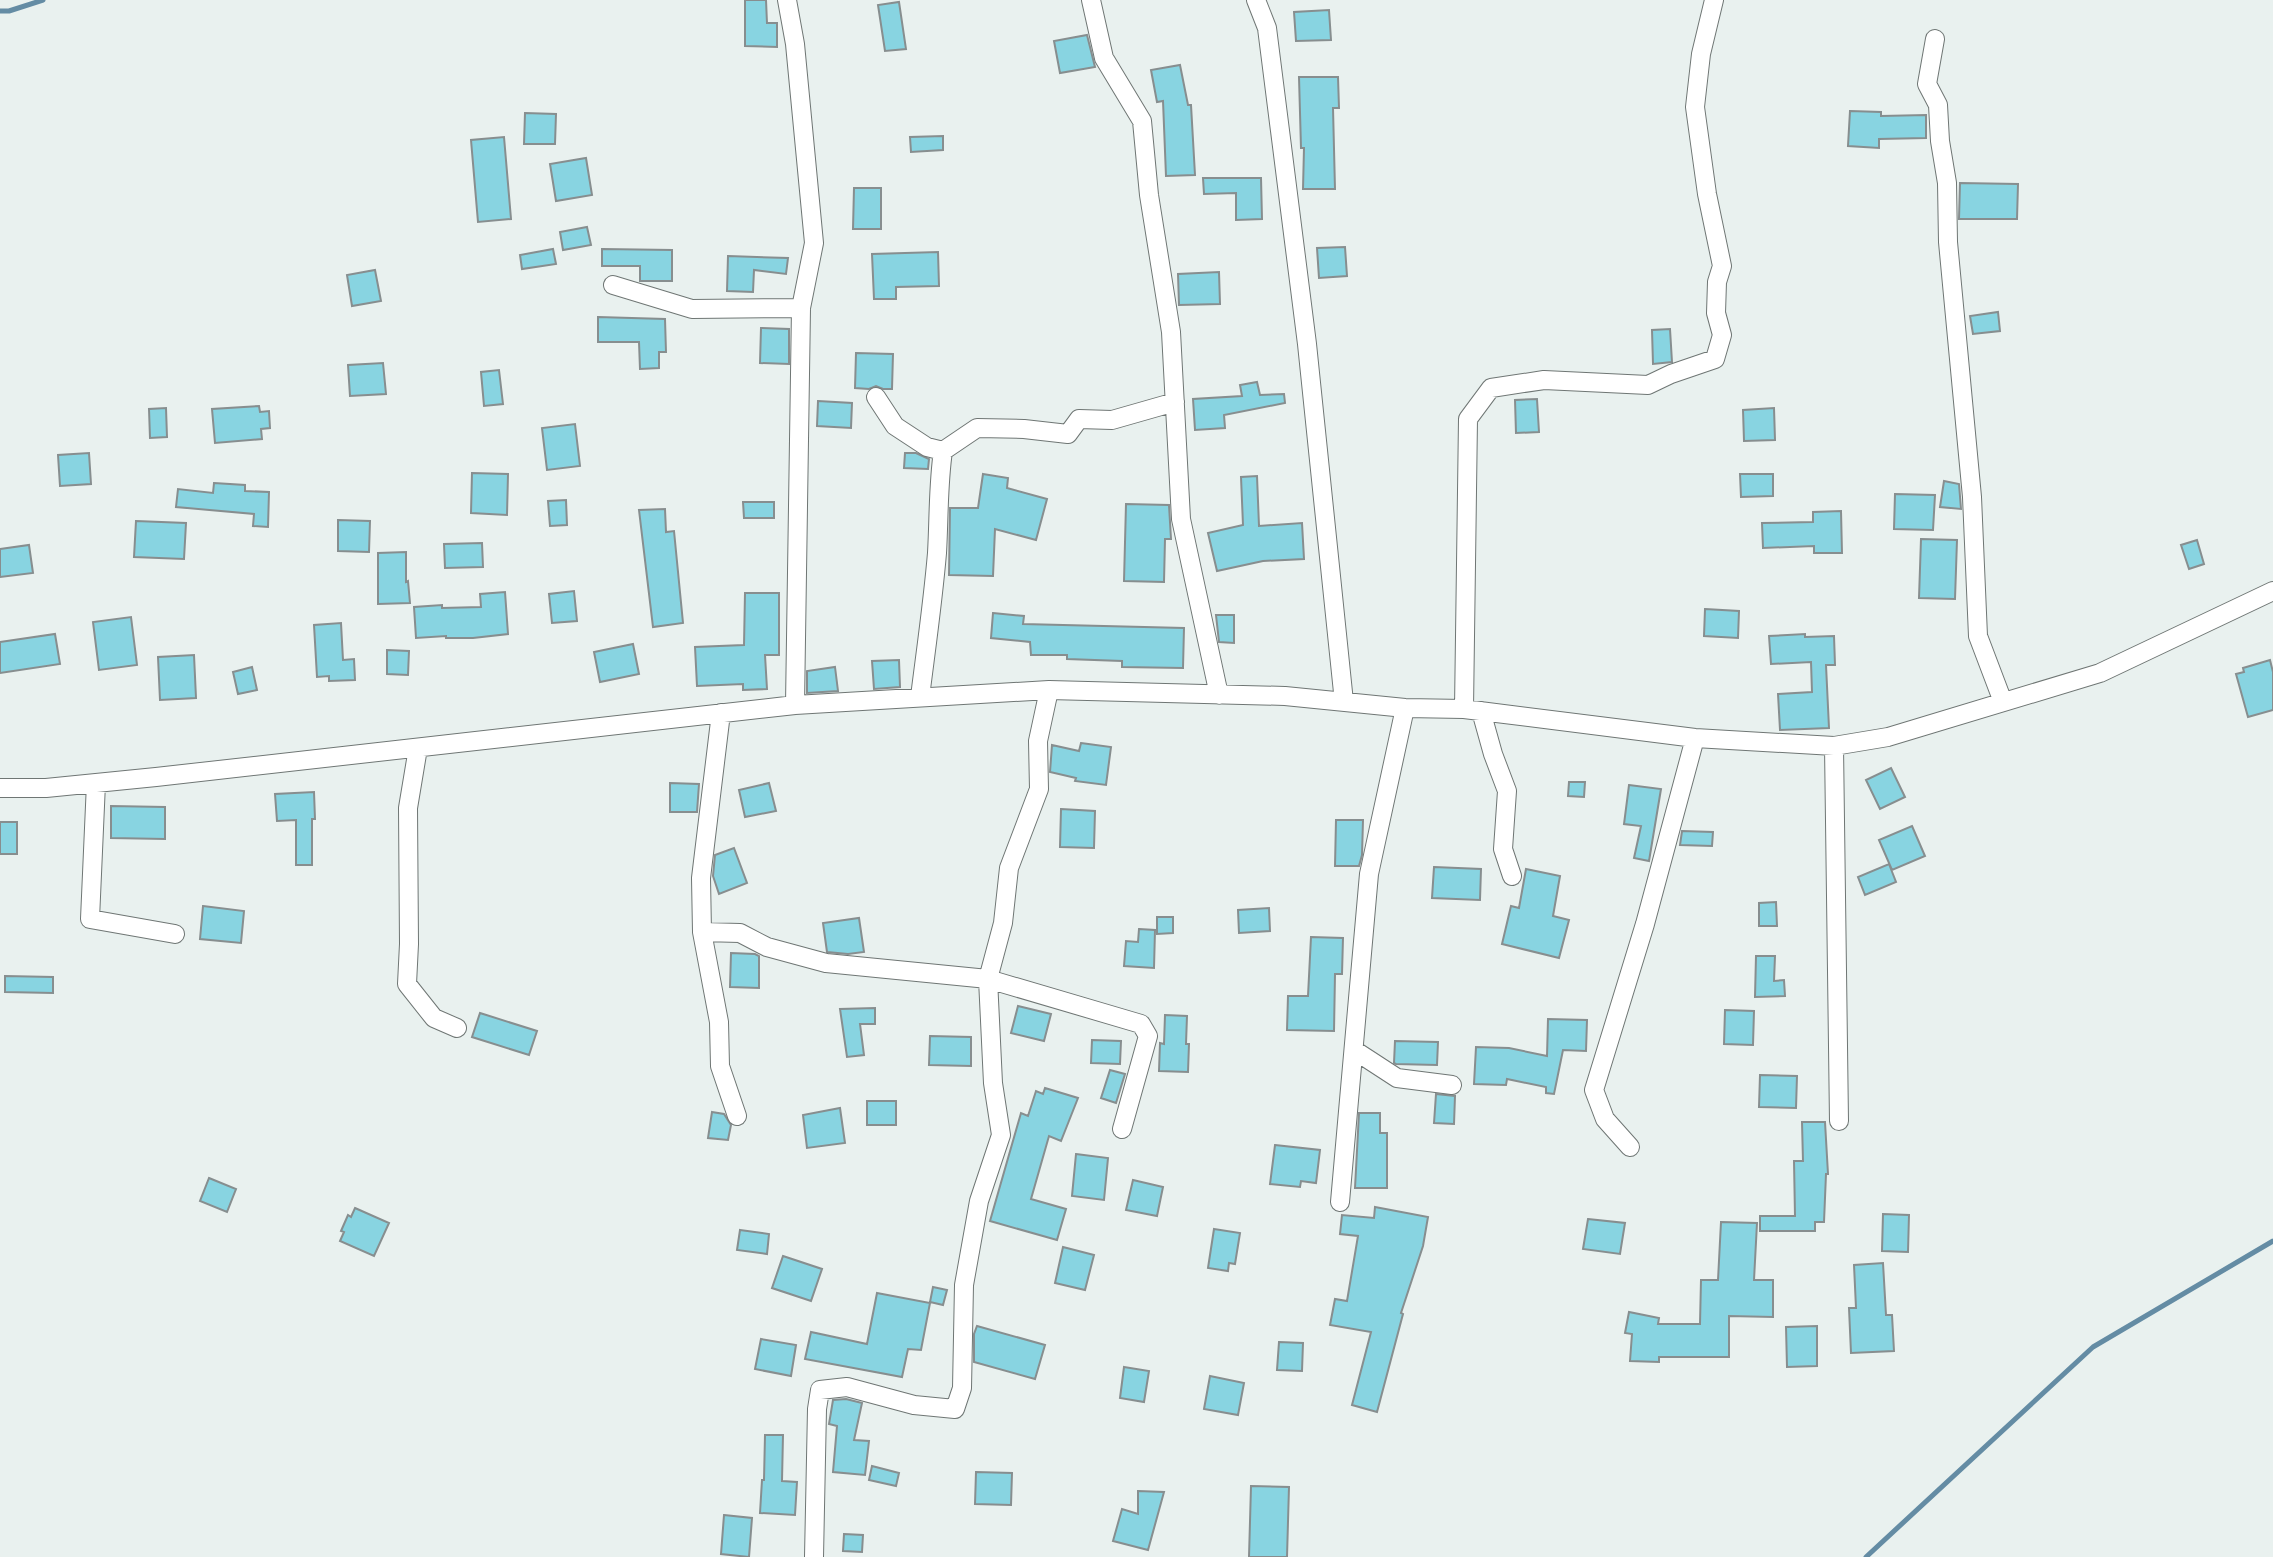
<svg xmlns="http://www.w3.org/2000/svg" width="2273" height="1557" font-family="'Crimson Pro',serif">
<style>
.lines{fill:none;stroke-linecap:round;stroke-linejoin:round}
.stream{stroke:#648ca4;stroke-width:5}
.building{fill:#88d4e1;stroke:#878e8f;stroke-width:2}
.minor-casing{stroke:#6f7674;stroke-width:20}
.minor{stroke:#fff;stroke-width:18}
</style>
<rect width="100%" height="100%" fill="#e9f1ef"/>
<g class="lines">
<path class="stream" d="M0,11H9L43,0
M1866,1557L2093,1347L2273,1241"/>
</g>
<path class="building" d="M745,0H766L767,23H777V47L745,46Z
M899,2L906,49L885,51L878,5Z
M1329,10L1331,40L1296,41L1294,12Z
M1087,35L1095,67L1060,73L1054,41Z
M1180,65L1188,105H1191L1195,175L1166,176L1163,101L1157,102L1151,70Z
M1299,77H1338L1339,108H1333L1335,189H1303L1304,148H1301Z
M1850,111L1881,112V116L1926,115V138L1879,139V148L1848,146Z
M525,113L556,114L555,144H524Z
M943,136V150L911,152L910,137Z
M504,137L511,219L478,222L471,140Z
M586,158L592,195L556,201L550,164Z
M1203,178H1261L1262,219L1236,220V193L1204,194Z
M1960,183L2018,184L2017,219H1959Z
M854,188H881V229H853Z
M587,227L591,245L563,250L560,232Z
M1345,247L1347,276L1319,278L1317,248Z
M553,249L556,264L522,269L520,255Z
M602,249L672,250V281H640V266H602Z
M938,252L939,286L896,287V299H874L872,254Z
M728,256L788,258L786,274L754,270L753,292L727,291Z
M375,270L381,301L352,306L347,275Z
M1219,272L1220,304L1179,305L1178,274Z
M1998,312L2000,331L1973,334L1970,316Z
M598,317L665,319L666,352H659V368L640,369L639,342H598Z
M761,328L789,329V364L760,363Z
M1670,329L1672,362L1653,364L1652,330Z
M856,353L893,354L892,389H883L876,386L869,389L855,388Z
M383,363L386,394L350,396L348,365Z
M499,370L503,404L484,406L481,372Z
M1257,382L1260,395L1284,394L1285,403L1224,415L1225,428L1195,430L1193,399L1242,396L1240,385Z
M1537,399L1539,432L1516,433L1515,400Z
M818,401L852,403L851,428L817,426Z
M259,406L260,412L269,411L270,428L261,429L262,439L215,443L212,409Z
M166,408L167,437L150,438L149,409Z
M1774,408L1775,440L1744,441L1743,410Z
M575,424L580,466L547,470L542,428Z
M89,453L91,484L60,486L58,455Z
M905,453H916L929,459L928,469L904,468Z
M472,473L508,474L507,515L471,513Z
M983,474L1008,478L1007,488L1047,499L1036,540L995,529L993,576L949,575L950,508H978Z
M1740,474H1773V496L1741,497Z
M1257,476L1259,526L1302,523L1304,559L1263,561L1217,571L1208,533L1243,525L1241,477Z
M1944,481L1959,484L1961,509L1940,507Z
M214,483L245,485V491L269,492L268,527L253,526L254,514L176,507L178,489L213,493Z
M1895,494L1935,495L1933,530L1894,529Z
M566,500L567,525L550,526L548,501Z
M743,502H774V518H744Z
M1126,504L1169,505L1171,539H1165L1164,582L1124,581Z
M665,509L666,532L674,531L683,623L653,627L639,510Z
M1841,511L1842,553H1814V546L1763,548L1762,523L1813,522V512Z
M338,520L370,521L369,552L338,551Z
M136,521L186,523L184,559L134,557Z
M1921,539L1957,540L1955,599L1919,598Z
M2197,540L2204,564L2189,569L2181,545Z
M482,543L483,567L445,568L444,544Z
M29,545L33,573L0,577V549Z
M406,552V582L408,581L410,603L378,604V553Z
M574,591L577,621L552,623L549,594Z
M505,592L508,634L473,638H446V636L416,638L414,607L442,605V608L481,607L480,594Z
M745,593H779V655H765L767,689L743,690V684L697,686L695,647L744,645Z
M1705,609L1739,611L1738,638L1704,636Z
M993,613L1024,616L1023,624L1184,628L1183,668L1122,667V661L1067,659V655H1031L1030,642L991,638Z
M1216,615H1234V643L1219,642Z
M131,617L137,665L99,670L93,622Z
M341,623L343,660L354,659L355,680L329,681V676L317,677L314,625Z
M55,634L60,664L0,673V642Z
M1805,634V637L1834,636L1835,665H1826L1829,728L1780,730L1778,694L1812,692L1811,662L1771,664L1769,636Z
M633,644L639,674L600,682L594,652Z
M387,650L409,651L408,675L387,674Z
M194,655L196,698L160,700L158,657Z
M899,660L900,687L874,689L872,661Z
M2270,660L2273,672V710L2248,717L2236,674L2244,672L2243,668Z
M252,667L257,690L238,694L233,672Z
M835,667L838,691L807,693V671Z
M1081,743L1111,747L1106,785L1075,781L1076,778L1050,772L1052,745L1079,751Z
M1891,768L1905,797L1880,809L1866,780Z
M1569,782H1585L1584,797L1568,796Z
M670,783L699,784L697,812H670Z
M769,783L776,811L745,817L739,790Z
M1629,785L1661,789L1649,861L1634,858L1641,826L1624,824Z
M314,792L315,819H312V865H296V820L277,821L275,794Z
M111,806L165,807V839L111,838Z
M1061,809L1095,811L1094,848L1060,847Z
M1336,820H1363L1362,855L1359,866H1335Z
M0,822H17V854H0Z
M1912,826L1925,856L1892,870L1879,840Z
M1682,831L1713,832L1712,846L1680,845Z
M734,848L747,883L719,894L713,876L715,855Z
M1889,864L1896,882L1865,895L1858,877Z
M1434,867L1481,869L1480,900L1432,898Z
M1526,869L1560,876L1553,916L1569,920L1559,958L1502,944L1511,906L1519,908Z
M1776,902L1777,926H1759V903Z
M203,906L244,911L241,943L200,939Z
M1269,908L1270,931L1239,933L1238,910Z
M1157,917H1173V933L1157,934Z
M859,918L864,952L848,954L827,952L823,923Z
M1139,929L1155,930L1154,968L1124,966L1126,941L1138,942Z
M1311,937L1343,938L1342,974H1335L1334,1031L1287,1030L1288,996H1308Z
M731,953L755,954L759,956V988L730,987Z
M1756,956H1775L1774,981L1784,980L1785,996L1755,997Z
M5,976L53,977V993L5,992Z
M1018,1006L1051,1014L1044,1041L1011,1033Z
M875,1008V1024H860L864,1055L847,1057L840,1009Z
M1725,1010L1754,1011L1753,1045L1724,1044Z
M480,1013L537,1031L529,1055L472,1037Z
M1165,1015L1187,1016L1186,1044H1189L1188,1072L1159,1071L1160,1043L1164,1044Z
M1548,1019L1587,1020L1586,1051L1563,1050L1554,1094L1546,1093V1087L1507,1079L1506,1085L1474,1084L1476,1047L1509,1048L1547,1056Z
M930,1036L971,1037V1066L929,1065Z
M1092,1040L1121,1041L1120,1064L1091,1063Z
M1395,1041L1438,1042L1437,1065L1396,1064L1394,1063Z
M1110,1070L1125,1074L1116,1103L1101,1098Z
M1760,1075L1797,1076L1796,1108L1759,1107Z
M1045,1088L1078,1098L1061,1141L1049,1136L1031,1199L1066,1209L1057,1240L990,1221L1021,1113L1028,1116L1036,1091L1043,1094Z
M1436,1094L1455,1096L1454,1124L1434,1123Z
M867,1101H896V1125H867Z
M840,1108L845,1143L807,1148L803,1115Z
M712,1112L724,1114L731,1125L728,1140L708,1138Z
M1359,1113H1380V1133H1387V1188H1355Z
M1802,1122H1825L1828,1174H1826L1824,1222H1815V1231H1760V1216H1795L1794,1161H1803Z
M1275,1145L1320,1150L1316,1183L1301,1181L1300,1187L1270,1184Z
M1076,1154L1108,1158L1104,1200L1072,1196Z
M209,1178L236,1189L227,1212L200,1201Z
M1133,1180L1163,1187L1157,1216L1126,1210Z
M1375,1207L1428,1217L1423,1246L1401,1313L1403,1314L1377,1412L1352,1405L1371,1332L1330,1325L1335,1299L1347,1301L1358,1236L1340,1234L1342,1215L1374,1218Z
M355,1208L389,1223L374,1256L340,1241L344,1232L341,1231L348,1215L351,1217Z
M1883,1214L1909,1215L1908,1252L1882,1251Z
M1588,1219L1625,1223L1620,1254L1583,1249Z
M1721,1222L1757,1223L1754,1280H1773V1317L1729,1316V1357H1659V1362L1630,1361L1632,1334L1625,1333L1629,1312L1659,1318L1658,1324H1700L1701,1280H1718Z
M1214,1229L1240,1233L1235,1264L1229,1263L1228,1271L1208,1268Z
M740,1230L769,1234L767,1254L737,1250Z
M1063,1247L1094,1255L1085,1290L1055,1283Z
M783,1256L822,1269L811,1301L772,1288Z
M1883,1263L1886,1315H1892L1894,1351L1851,1353L1849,1308H1856L1854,1265Z
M933,1287L947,1290L943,1305L930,1302Z
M877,1293L930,1303L921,1350L908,1349L902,1377L805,1359L811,1332L867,1344Z
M977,1326L1045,1345L1035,1379L974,1362V1334Z
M1817,1326V1366L1787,1367L1786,1327Z
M761,1339L796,1345L791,1376L755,1369Z
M1279,1342L1303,1343L1302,1371L1277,1370Z
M1124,1367L1149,1371L1144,1402L1120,1398Z
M1210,1376L1244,1383L1238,1415L1204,1409Z
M846,1399L862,1403L854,1440L869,1441L865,1475L833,1472L837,1426L829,1424L833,1400Z
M765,1435H783L782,1481L797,1482L795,1515L760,1513L762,1480H764Z
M872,1466L899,1473L896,1486L869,1480Z
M976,1472L1012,1473L1011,1505L975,1504Z
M1251,1486L1289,1487L1287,1557H1249Z
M1138,1491L1164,1492L1148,1550L1113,1541L1122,1509L1138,1514Z
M724,1515L752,1518L749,1557L721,1554Z
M844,1534L863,1535L862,1552L843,1551Z"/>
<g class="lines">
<g class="minor-casing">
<path id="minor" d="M787,0L795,44L814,243L801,308L795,705
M1091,0L1104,58L1142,121L1149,195L1171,332L1181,519L1219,695
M1256,0L1267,28L1307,344L1344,702
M1935,39L1927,84L1938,105L1940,141L1947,183L1948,242L1972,497L1978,636L2003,702
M613,285L692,309L801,308
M876,397L895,426L927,447L943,451L977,428L1024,429L1068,434L1079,419L1112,420L1175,402
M920,697C926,649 933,601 937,553C939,519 938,485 943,451
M1464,709L1468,419L1491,388L1544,380L1648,385L1671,374L1715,359L1722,335L1716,313L1717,282L1722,266L1707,194L1695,107L1701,54L1714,0
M1481,711L1493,754L1507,791L1503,849L1512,876
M721,713L701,878L702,932L719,1022L720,1066L737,1116
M1834,746L1839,1121
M418,748L408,808L409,944L407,984L434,1018L457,1028
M96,783L90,919L175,934
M0,788H46L156,777L795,705L1049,690L1285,696L1405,708L1464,709L1695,738L1834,746L1888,737L2100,673L2273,591
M702,932L740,933L767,947L826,963L988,979L1141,1024L1148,1036L1122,1129
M1354,1050L1397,1078L1452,1085
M1630,1147L1605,1119L1594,1090L1645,924L1695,738
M1340,1202L1369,874L1405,708
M814,1557L817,1409L820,1390L847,1387L914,1405L955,1409L962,1388L964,1285L979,1201L1001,1135L993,1083L988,979L1003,923L1009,868L1039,789L1038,741L1049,690"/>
</g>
<use href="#minor" class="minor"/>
</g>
</svg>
